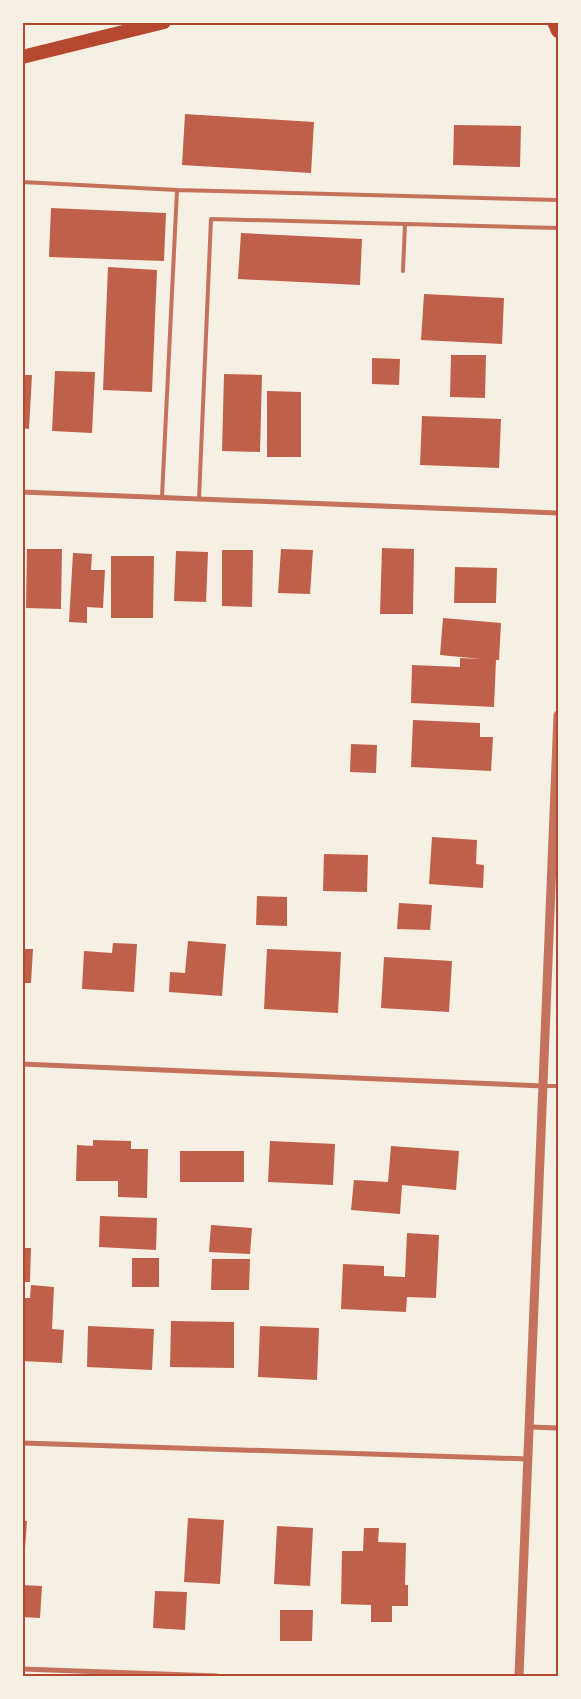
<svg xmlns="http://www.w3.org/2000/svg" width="581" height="1699" font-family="'Alegreya Sans',sans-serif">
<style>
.building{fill:#bf614a}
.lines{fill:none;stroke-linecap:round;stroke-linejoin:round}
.service{stroke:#c5725c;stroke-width:4}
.minor{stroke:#c5725c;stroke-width:5}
.tertiary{stroke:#c5725c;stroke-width:9}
.trunk{stroke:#b5482f;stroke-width:14}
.neatline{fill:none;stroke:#b5482f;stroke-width:2}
</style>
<rect width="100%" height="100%" fill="#f6efe4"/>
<path class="building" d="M185,114L314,122L311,173L182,165Z
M454,125L521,126L520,167L453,165Z
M51,208L166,213L164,261L49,257Z
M241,233L362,239L360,285L238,279Z
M108,267L157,270L152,392L103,390Z
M424,294L504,298L502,344L421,340Z
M451,355H486L485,398L450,397Z
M372,358L400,359L399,385L372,384Z
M55,371L95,372L92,433L52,431Z
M224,374L262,375L260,452L222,451Z
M22,375H32L29,429L22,428Z
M267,391L301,392V457H267Z
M422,416L501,419L499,468L420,465Z
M382,548L414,549L413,614H380Z
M27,549H62L61,609L26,608Z
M281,549L313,550L310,594L278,593Z
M222,550H253L252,607L222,606Z
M176,551L208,552L206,602L174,601Z
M73,553L92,554L91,570H105L103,608L87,607V623L69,622Z
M111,556H154L153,618H111Z
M455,567L497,568L496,603H454Z
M443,618L501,623L499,660H496L494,707L411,703L412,665L460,667V658L481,659L440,655Z
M413,720L480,723V737H493L491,771L411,767Z
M351,744L377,745L376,773L350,772Z
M432,837L477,840L476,864L484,865L483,888L429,884Z
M324,854L368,855L367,892L323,891Z
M257,896L287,897V926L256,925Z
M399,903L432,905L430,930L397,929Z
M188,941L226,944L222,996L169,992L170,972L185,973Z
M113,943L137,944L134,992L82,989L84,951L112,953Z
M22,949H33L31,983H22Z
M267,949L341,952L338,1013L264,1009Z
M384,957L452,961L449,1012L381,1008Z
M93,1140L131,1141V1149H148L147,1198L118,1197V1181H76L77,1145L93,1146Z
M270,1141L335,1144L333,1185L268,1182Z
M391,1146L459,1151L456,1190L402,1185L400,1214L351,1210L354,1180L388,1182Z
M180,1151H244V1182H180Z
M100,1216L157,1218L156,1250L99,1247Z
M211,1225L252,1228L250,1254L209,1252Z
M407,1233L439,1235L436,1298L407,1297L406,1312L341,1309L343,1264L384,1266V1276L405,1277Z
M22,1248H31L30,1282H22Z
M132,1258H159V1287H132Z
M212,1259H250L249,1290H211Z
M31,1285L54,1287L52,1329L64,1330L62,1363L22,1361V1298H30Z
M171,1321L234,1322V1368L170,1367Z
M88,1326L154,1329L152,1370L87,1367Z
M260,1326L319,1328L317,1380L258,1377Z
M188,1518L224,1520L220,1584L184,1582Z
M22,1520L27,1521L24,1562H22Z
M277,1526L313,1528L310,1586L274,1584Z
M364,1528H379L378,1542L406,1543L405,1585H408V1606H392V1622H371V1605L341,1604L342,1551H363Z
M22,1585L42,1586L40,1618L22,1617Z
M155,1591L187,1592L185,1630L153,1628Z
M280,1610H313L312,1641H280Z"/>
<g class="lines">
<path class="service" d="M22,182L177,190
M403,271L405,224
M162,497L177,190L558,200
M199,499L211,219L558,228
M544,1086H558"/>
<path class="minor" d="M22,492L558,513
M22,1064L543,1086
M530,1427L558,1428
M22,1443L528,1459
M22,1669L217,1676"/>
<path class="tertiary" d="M519,1676L558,715"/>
<path class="trunk" d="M554,22L558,31
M22,57L164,22"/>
</g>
<rect width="581" height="1699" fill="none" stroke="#f6efe4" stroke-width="48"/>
<rect x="24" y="24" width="533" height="1651" class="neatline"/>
</svg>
